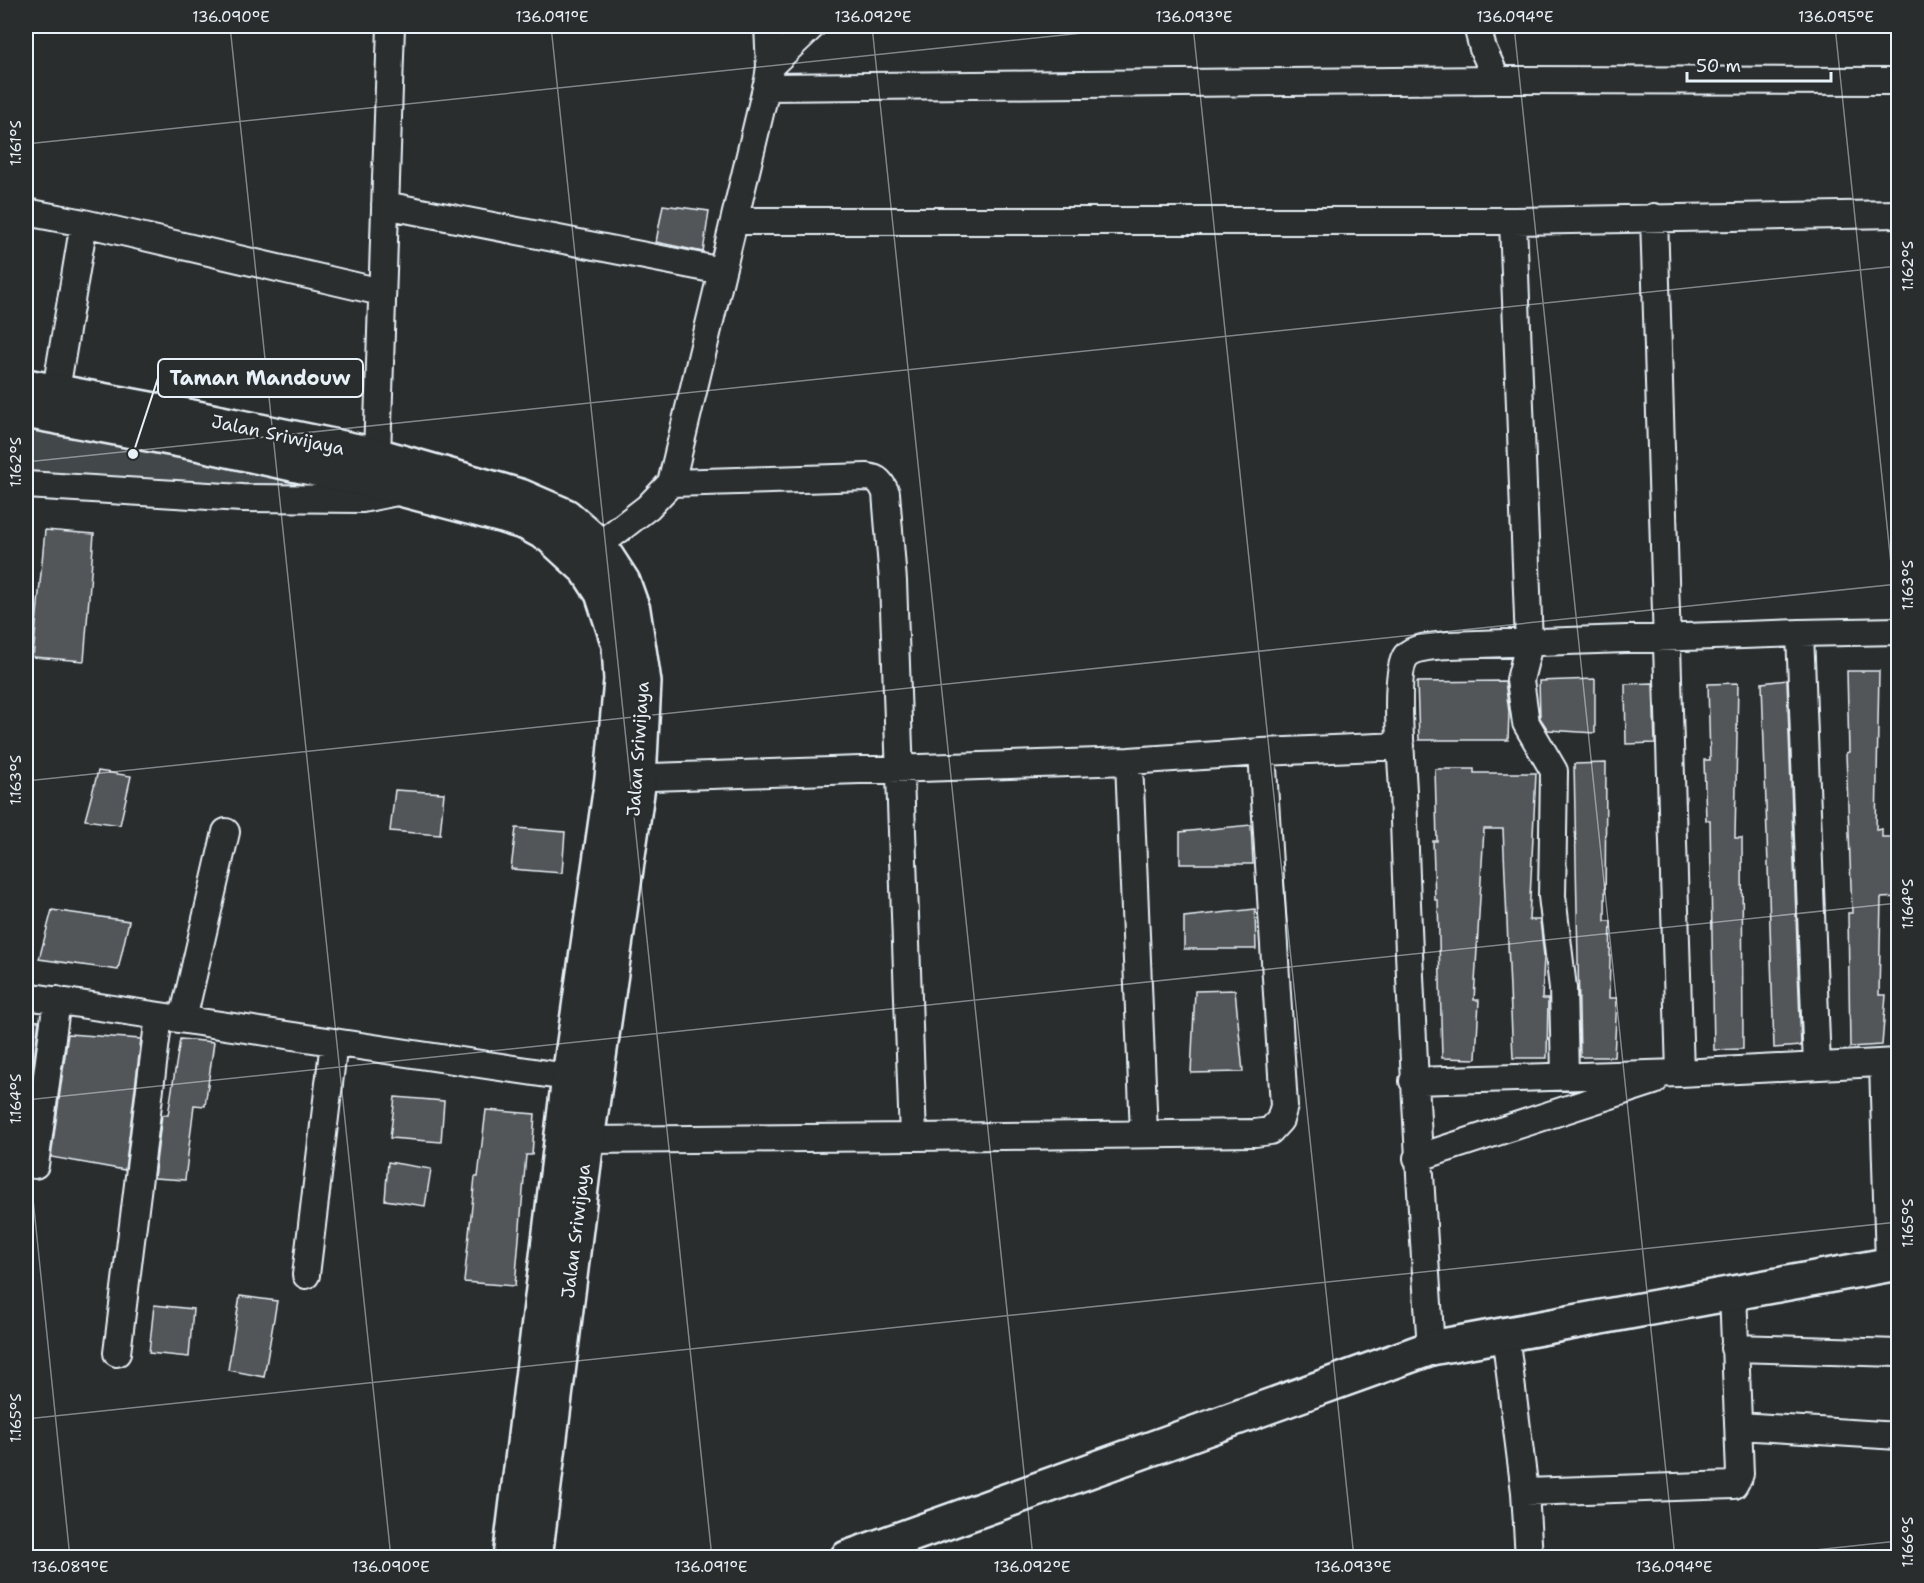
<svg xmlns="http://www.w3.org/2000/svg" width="1924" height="1583" font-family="'Shantell Sans',sans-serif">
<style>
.green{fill:#424648;stroke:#959ca0;stroke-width:1.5}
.building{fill:#535759;stroke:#e8f1f8;stroke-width:1.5}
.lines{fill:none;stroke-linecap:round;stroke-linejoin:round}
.minor-casing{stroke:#e8f1f8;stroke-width:30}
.major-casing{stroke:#e8f1f8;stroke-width:38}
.minor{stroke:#2a2d2e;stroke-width:26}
.major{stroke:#2a2d2e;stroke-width:33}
.ticks{fill:none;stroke:#e8f1f8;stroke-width:1.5;stroke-opacity:0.45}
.labels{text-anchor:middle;stroke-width:5;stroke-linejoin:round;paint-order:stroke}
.street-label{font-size:18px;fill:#e8f1f8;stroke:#2a2d2e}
.leader{fill:none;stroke:#e8f1f8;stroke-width:2}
.callout-dot{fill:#e8f1f8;stroke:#2a2d2e;stroke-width:2}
.callout{fill:#2a2d2e;stroke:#e8f1f8;stroke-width:2}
.callout-label{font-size:20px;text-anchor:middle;font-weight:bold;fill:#e8f1f8}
.neatline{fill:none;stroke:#e8f1f8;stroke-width:2}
.ticks-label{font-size:15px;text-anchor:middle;fill:#e8f1f8}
</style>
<rect width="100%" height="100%" fill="#2a2d2e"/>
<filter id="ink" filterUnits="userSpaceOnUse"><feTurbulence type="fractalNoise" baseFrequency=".0167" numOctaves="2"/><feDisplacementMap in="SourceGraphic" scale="12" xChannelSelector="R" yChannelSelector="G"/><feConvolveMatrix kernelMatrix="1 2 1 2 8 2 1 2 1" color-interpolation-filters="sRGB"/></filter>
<g filter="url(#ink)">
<path class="green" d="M26,413L401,490L26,483Z"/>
<path class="building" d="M663,205L709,211L703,252L656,242Z
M45,530L94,534L84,661L33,657Z
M1847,671H1879L1876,830L1882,829V837H1899V897L1881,898L1879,995H1886L1882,1045L1850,1047L1848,913H1852L1846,753L1849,752Z
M1595,679V733L1548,730L1540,718L1539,681Z
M1787,680L1801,1046L1774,1048L1762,683Z
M1505,681L1509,712L1508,740H1419L1417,682Z
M1653,683L1655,743L1626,744L1625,684Z
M1738,683L1735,838H1742L1743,1049L1714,1050L1710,820H1706L1704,760H1710L1708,684Z
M1606,763L1605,921H1611L1609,998H1617L1614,1057H1580L1574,764Z
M1435,769H1474V773H1536L1529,920H1540L1544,956L1542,999H1548L1547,1058H1513L1503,829H1484L1474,1000H1479L1476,1059L1442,1058L1438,900H1435L1433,841H1437Z
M98,771L131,776L120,825L85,820Z
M395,790L444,793L440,835L390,831Z
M1251,825L1253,864H1180V832Z
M516,828L565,832L562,873L511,869Z
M1255,909L1256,949H1184V917Z
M52,910L129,921L118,970L39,959Z
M1235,990L1243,1072L1191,1073L1195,991Z
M26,1020L39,1021L26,1123Z
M68,1034L141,1039L125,1170L51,1157Z
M180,1039L214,1042L205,1106L194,1105L185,1180L154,1178L162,1115H168Z
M395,1097L444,1101L441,1142L390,1138Z
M486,1110L535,1114L532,1155H526L515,1286L464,1282L475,1177H478Z
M388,1162L431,1169L425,1206L385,1200Z
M240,1296L277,1301L264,1377L228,1370Z
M154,1305L193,1309L189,1357L149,1353Z"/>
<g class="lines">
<g class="minor-casing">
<path id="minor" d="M1477,26L1483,49L1497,80
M770,66L812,26
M766,87L1497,80L1898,81
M385,205L722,271
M26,212L84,223L381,292
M1654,217L1680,1073
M734,221H1513L1898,214
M1513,221L1529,644L1520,680L1526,723L1554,771L1552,896L1563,988L1565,1075
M56,390L84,223
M377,455L391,26
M26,485L242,498L362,499L402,491
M599,545L648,507L671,483L768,80L770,66L768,26
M1800,633L1898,631
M1129,761L1144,1134
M622,778L1129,761L1262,752L1401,746
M26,996L587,1080
M183,1019L226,832
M1883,1063L1889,1264
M1413,1081L1680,1073L1898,1062
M913,1137L1255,1133L1270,1131L1280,1120L1284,1106L1262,752
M587,1140L913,1137L893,581L886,493C881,482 878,478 867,477L671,483
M1417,1158L1654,1081
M35,1165L57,1000
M306,1275L334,1042
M1505,1334L1525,1492L1529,1558
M1431,1348C1418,1163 1409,977 1403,791C1402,766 1393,672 1406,656C1415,646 1437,646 1449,645L1800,633L1817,1066
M1734,1348L1898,1353
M117,1353L159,1016
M1739,1426L1898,1436
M1525,1492L1734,1485L1740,1474L1733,1292"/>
</g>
<g class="major-casing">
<path id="major" d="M26,386L187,416L377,455L520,496L566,516L599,545L623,582L633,610L644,682L639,779L587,1140L535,1558
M26,411L196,443L370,481L503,516L526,523L550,536L587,570L602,593L619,645L621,680L612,778L569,1077L510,1558
M847,1558L1431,1348L1898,1263"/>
</g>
<use href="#minor" class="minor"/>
<use href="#major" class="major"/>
</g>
</g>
<path class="ticks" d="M230,26L391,1558M551,26L712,1558M872,26L1033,1558M1193,26L1354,1558M1514,26L1675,1558M1835,26L1898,631M26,144L1149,26M26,462L1898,266M26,781L1898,584M26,1100L1898,903M26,1131L70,1558M26,1419L1898,1222M1740,1558L1898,1541"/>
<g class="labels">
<g class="street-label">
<text transform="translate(278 435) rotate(12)" y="6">Jalan Sriwijaya</text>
<text transform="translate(638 749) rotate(-86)" y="6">Jalan Sriwijaya</text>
<text transform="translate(576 1231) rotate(-83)" y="6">Jalan Sriwijaya</text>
</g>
</g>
<path class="leader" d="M133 454L158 378"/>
<circle class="callout-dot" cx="133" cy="454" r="6"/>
<rect class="callout" x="158" y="359" width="205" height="38" rx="6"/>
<g class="callout-label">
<text x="260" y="385">Taman Mandouw</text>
</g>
<rect width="1924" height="1583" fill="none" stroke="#2a2d2e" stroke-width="66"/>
<path d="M1687 72v9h144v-9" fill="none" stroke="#e8f1f8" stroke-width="3"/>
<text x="1696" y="72" font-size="18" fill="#e8f1f8" stroke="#2a2d2e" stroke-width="4.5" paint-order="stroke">50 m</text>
<rect x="33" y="33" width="1858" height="1517" class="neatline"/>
<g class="ticks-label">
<text x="231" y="22">136.090°E</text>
<text x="552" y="22">136.091°E</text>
<text x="873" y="22">136.092°E</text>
<text x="1194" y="22">136.093°E</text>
<text x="1515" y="22">136.094°E</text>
<text x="1836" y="22">136.095°E</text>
<text transform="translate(16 143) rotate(-90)" y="5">1.161°S</text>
<text transform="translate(1908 266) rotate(-90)" y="5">1.162°S</text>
<text transform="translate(16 462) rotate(-90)" y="5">1.162°S</text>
<text transform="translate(1908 585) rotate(-90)" y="5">1.163°S</text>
<text transform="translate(16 780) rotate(-90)" y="5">1.163°S</text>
<text transform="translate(1908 904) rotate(-90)" y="5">1.164°S</text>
<text transform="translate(16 1099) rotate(-90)" y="5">1.164°S</text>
<text transform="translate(1908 1223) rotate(-90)" y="5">1.165°S</text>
<text transform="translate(16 1418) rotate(-90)" y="5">1.165°S</text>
<text transform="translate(1908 1542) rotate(-90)" y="5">1.166°S</text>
<text x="70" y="1572">136.089°E</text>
<text x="391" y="1572">136.090°E</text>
<text x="711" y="1572">136.091°E</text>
<text x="1032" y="1572">136.092°E</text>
<text x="1353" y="1572">136.093°E</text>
<text x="1674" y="1572">136.094°E</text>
</g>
</svg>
